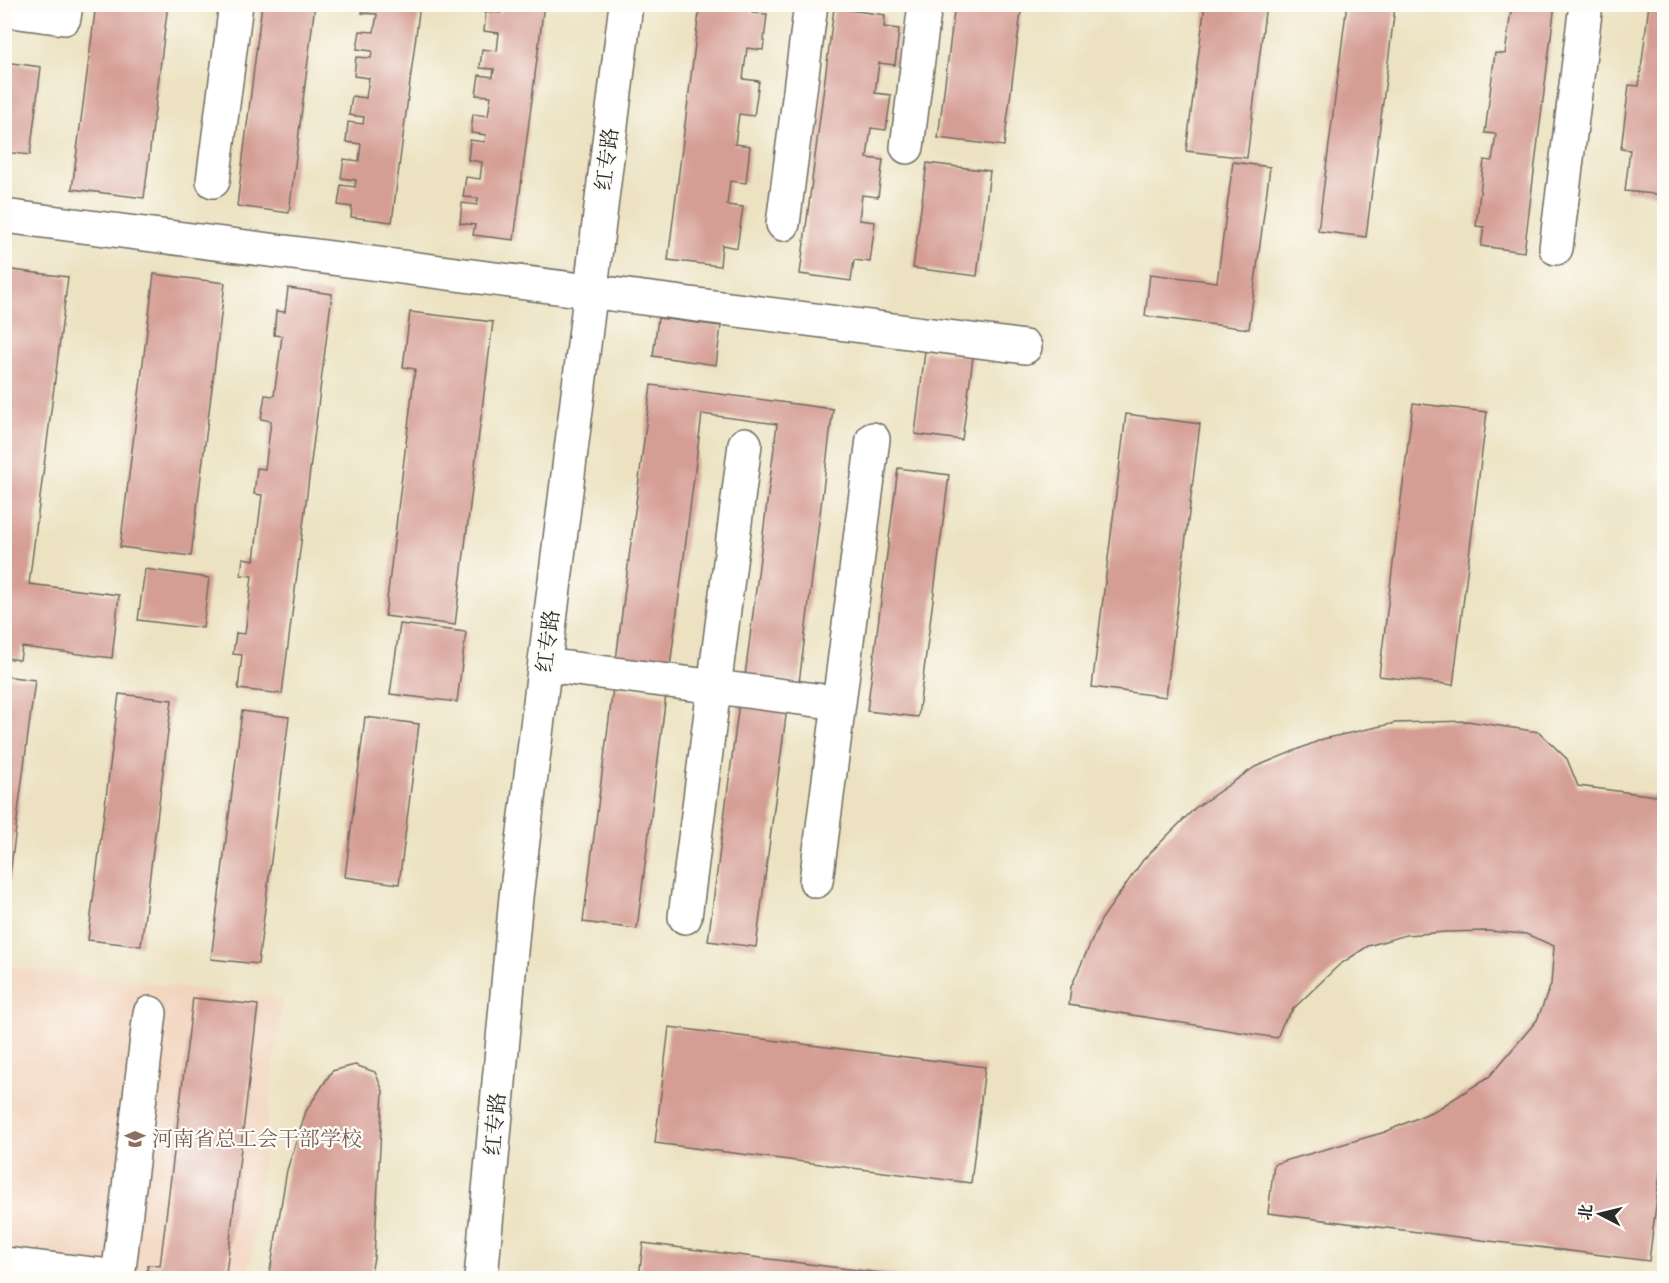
<svg xmlns="http://www.w3.org/2000/svg" width="1669" height="1283" font-family="'IM FELL French Canon','Noto Serif SC',serif">
<style>
.built{fill:#f2d4be}
.building{fill:#d59e94}
.lines{fill:none;stroke-linecap:round;stroke-linejoin:round}
.minor-casing{stroke:#6f6b60;stroke-width:36}
.minor{stroke:#fff;stroke-width:33}
.labels{text-anchor:middle;stroke-width:4.5;stroke-linejoin:round;paint-order:stroke}
.street-label{font-size:21px;fill:#2b2b2b;stroke:#fdfcf7}
.education-label{font-size:21px;fill:#785e54;stroke:#fdfcf7;text-anchor:start}
</style>
<rect width="100%" height="100%" fill="#fdfcf7"/>
<filter id="ink" filterUnits="userSpaceOnUse"><feTurbulence type="fractalNoise" baseFrequency=".0167" numOctaves="2"/><feDisplacementMap in="SourceGraphic" scale="12" xChannelSelector="R" yChannelSelector="G"/><feConvolveMatrix kernelMatrix="1 2 1 2 8 2 1 2 1" color-interpolation-filters="sRGB"/></filter>
<filter id="wash" filterUnits="userSpaceOnUse"><feTurbulence type="fractalNoise" baseFrequency=".008" numOctaves="4" result="noise"/><feDisplacementMap in="SourceGraphic" scale="24" xChannelSelector="R" yChannelSelector="G"/><feGaussianBlur stdDeviation="1.35" result="paint"/><feColorMatrix in="noise" values="0 0 0 0 0 0 0 0 0 0 0 0 0 0 0 0 0 1.4 0 .05"/><feComposite in="paint" operator="in"/></filter>
<g filter="url(#wash)">
<rect width="100%" height="100%" fill="#ece2c1"/>
<path class="built" d="M5,966L282,999L249,1278H5Z"/>
<g id="blocks">
<path class="building" d="M96,4H168L144,198L72,189Z
M262,4H315L289,213L237,206Z
M363,4H420L392,222L351,217L352,207L338,205L341,185L355,187L356,180L341,178L344,159L359,161L361,144L346,142L348,122L363,124L364,117L349,115L352,96L366,98L369,78L354,76L356,57L371,58L372,51L357,49L360,31L374,32L377,14L362,13Z
M502,4H544L514,240L473,235L475,225L460,223L462,203L477,205L478,198L463,197L466,177L480,179L482,162L468,160L470,140L485,142L486,135L471,133L473,114L488,116L491,96L476,95L479,75L493,77L494,69L480,68L482,49L497,51L499,33L484,31L486,11L501,13Z
M700,4H753L752,13L767,14L763,50L747,48L743,79L759,81L754,116L739,114L735,144L750,146L746,183L730,181L727,205L743,207L737,248L722,245L720,266L668,260Z
M955,4H1022L1004,146L938,138Z
M1205,4H1266L1247,158L1186,151Z
M1347,4L1395,7L1366,237L1318,231Z
M1512,4H1555L1524,252L1481,246L1484,227L1476,226L1484,160L1492,161L1496,134L1485,133L1495,53L1505,54Z
M1649,4H1664V195L1625,191L1630,150L1621,149L1629,85L1639,86Z
M834,8L885,15L884,27L899,29L895,65L879,63L875,93L891,95L886,130L871,128L867,158L883,160L878,197L862,195L859,220L875,222L870,262L854,260L851,281L800,274Z
M4,62L41,67L30,155L4,152Z
M1233,162L1270,167L1249,329L1145,316L1150,274L1217,282Z
M927,163L990,171L977,276L913,268Z
M4,269L68,277L29,584L119,595L112,658L22,647L20,660L4,658Z
M154,274L225,283L191,556L120,547Z
M288,288L332,294L282,694L238,689L242,655L233,654L236,633L245,634L252,576L241,575L243,558L254,560L262,495L254,494L257,468L265,469L271,421L261,419L265,395L274,396L282,336L274,335L276,311L285,312Z
M410,312L493,322L455,625L385,616L415,369L403,367Z
M658,318L721,326L716,365L653,356Z
M925,351L973,357L962,440L915,434Z
M651,385L833,409L799,683L745,676L777,424L702,414L670,667L616,660Z
M1413,403L1487,412L1453,685L1379,676Z
M1126,414L1200,424L1166,697L1092,687Z
M898,468L949,475L918,717L867,711Z
M145,569L209,578L203,628L138,620Z
M400,624L466,632L457,702L390,694Z
M4,676L35,680L6,906H4Z
M613,688L666,695L637,929L583,922Z
M119,694L172,700L141,946L88,940Z
M739,703L787,708L756,947L708,941Z
M242,711L289,717L258,964L211,959Z
M365,717L419,724L399,884L345,877Z
M1467,721L1539,732L1567,759L1578,786L1664,797V1141L1649,1261L1268,1213L1274,1164L1385,1132L1438,1109L1490,1076L1537,1020L1551,984L1554,946L1526,934L1487,931L1446,932L1406,935L1368,946L1339,965L1294,1008L1283,1023L1277,1038L1069,1005L1071,987L1101,920L1143,860L1195,808L1255,767L1323,739L1395,723Z
M193,998L258,1005L226,1274L215,1272L214,1278H146L148,1265L160,1266Z
M669,1027L985,1067L971,1183L655,1143Z
M355,1065L375,1072L383,1091L374,1258L370,1278H269L287,1170L306,1111L332,1071Z
M643,1243L896,1275V1278H639Z"/>
</g>
</g>
<g filter="url(#ink)">
<use href="#blocks" fill-opacity="0" stroke="#6f6b60" stroke-width="1.5"/>
<g class="lines">
<g class="minor-casing">
<path id="minor" d="M4,10L64,18L66,4
M907,147L925,4
M213,181L236,4
M4,216L1025,347
M783,224L811,4
M1556,248L1586,4
M545,665L839,703
M816,881L873,439
M685,917L745,444
M4,1264L118,1277
M118,1278L150,1013
M481,1278L516,897L626,4"/>
</g>
<use href="#minor" class="minor"/>
</g>
</g>
<defs>
<g id="school-bare" transform="scale(1.62)"><path d="M0-5L7-2L0 1L-7-2ZM-4 1L0 2.5L4 1V4Q0 6-4 4Z" fill="#8d6e63" stroke="#fdfcf7" stroke-width="2.5" paint-order="stroke"/></g>
</defs>
<g fill-rule="evenodd">
<use href="#school-bare" x="135" y="1139"/>
</g>
<g class="labels">
<g class="street-label">
<text transform="translate(607 159) rotate(-83)" y="7">红专路</text>
<text transform="translate(548 641) rotate(-83)" y="7">红专路</text>
<text transform="translate(495 1124) rotate(-85)" y="7">红专路</text>
</g>
<g class="education-label">
<text x="152" y="1146">河南省总工会干部学校</text>
</g>
</g>
<rect width="1669" height="1283" fill="none" stroke="#fdfcf7" stroke-width="24"/>
<g transform="translate(1600 1214) rotate(277)" stroke="#fdfcf7" stroke-width="4.5" paint-order="stroke">
<path d="M0-4.5L10 22L0 15L-10 22Z" fill="#2b2b2b"/>
<text y="-9" font-size="16" font-weight="bold" text-anchor="middle" fill="#2b2b2b">北</text>
</g>
</svg>
